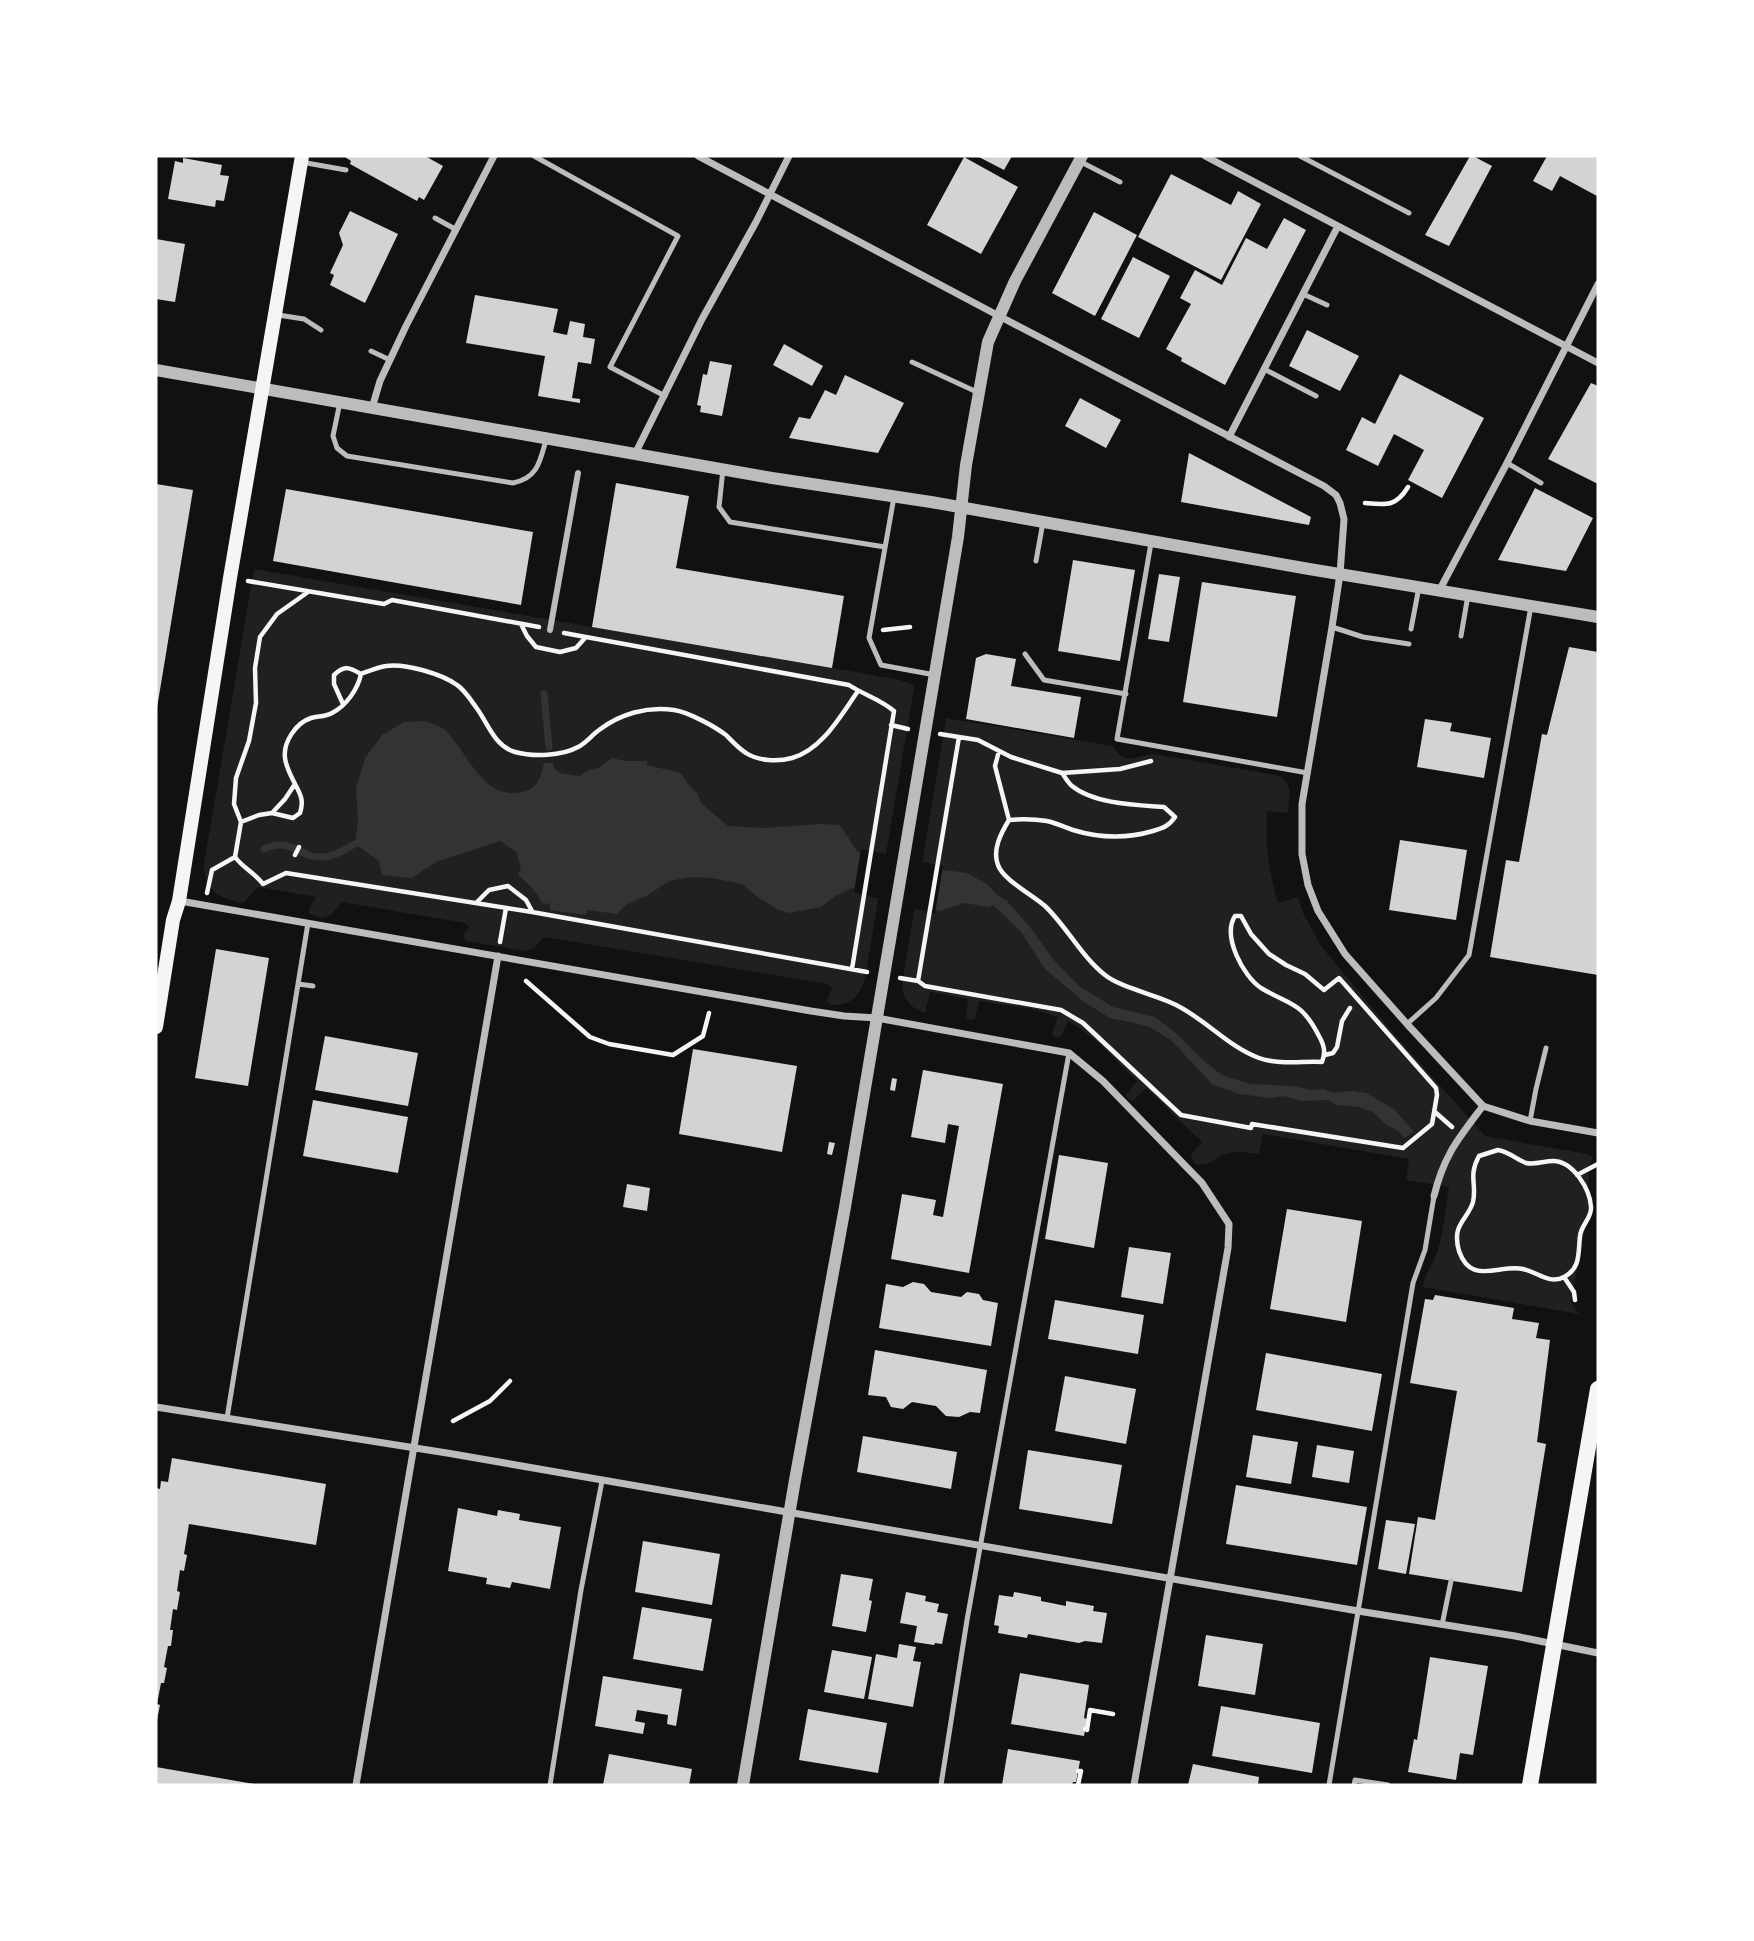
<svg xmlns="http://www.w3.org/2000/svg" width="1754" height="1941" font-family="'Public Sans',sans-serif">
<style>
.green{fill:#202020}
.water{fill:#333}
.pier{fill:#111}
.lines{fill:none;stroke-linecap:round;stroke-linejoin:round}
.stream{stroke:#333;stroke-width:7}
.building{fill:#d3d3d3}
.path{stroke:#f5f5f5;stroke-width:4.5}
.service{stroke:#bcbcbc;stroke-width:5}
.pedestrian{stroke:#bcbcbc;stroke-width:6}
.minor{stroke:#bcbcbc;stroke-width:7}
.tertiary{stroke:#bcbcbc;stroke-width:12}
.secondary{stroke:#f5f5f5;stroke-width:14}
.primary{stroke:#f5f5f5;stroke-width:16}
</style>
<rect width="100%" height="100%" fill="#111"/>
<path class="green" d="M254,569L896,679L912,684L914,688L865,978C860,996 850,1006 831,1005L826,1001L832,989L828,984L544,937L534,948L526,951L466,941L463,935L469,927L465,923L342,902C331,915 326,924 309,913V909L316,897L258,887L244,902L240,903C217,896 204,891 204,864Z
M946,718L1113,746C1125,768 1136,755 1155,754L1280,776C1294,784 1289,798 1288,813L1267,811C1265,843 1269,873 1278,903L1298,897L1303,913L1321,946L1394,1034L1485,1136L1587,1154L1593,1158L1589,1168L1588,1213L1571,1302L1579,1314L1423,1287C1424,1274 1434,1263 1438,1250C1444,1229 1446,1207 1449,1187L1406,1180L1409,1159L1263,1134L1259,1154C1250,1153 1239,1150 1229,1153C1216,1156 1212,1166 1196,1164L1191,1157L1192,1153L1202,1142L1146,1088L1134,1100H1129L1126,1095L1137,1081C1117,1062 1093,1033 1068,1022L1061,1036L1056,1038L1052,1034L1058,1017L1032,1009L979,1001L975,1019L970,1020L966,1017L968,999L930,992L925,1013C911,1008 903,1000 902,985Z"/>
<path class="water" d="M425,721C432,724 441,726 445,730C469,753 482,801 523,792C538,788 541,777 544,763H553L554,768L560,773L579,776L588,770L598,768L612,758L625,761H647V765L681,773L688,784L697,793L702,804L728,826L765,828L821,824L840,825L857,851L927,868L967,873L988,885L997,895L1007,901L1029,926L1053,959L1079,986L1113,1007L1155,1017L1176,1033L1204,1061L1222,1075L1250,1084L1292,1086L1311,1090L1324,1089L1333,1093L1352,1091L1366,1093L1394,1109L1414,1132L1404,1138L1398,1131L1387,1125L1373,1112L1358,1107L1336,1105L1328,1100L1302,1101L1284,1096L1270,1098L1239,1094L1212,1084L1171,1040L1148,1026L1110,1018L1083,1001L1045,969L1021,932L993,905L989,907L964,903L940,911L852,888L835,896L821,907L789,913L777,909L755,895L742,884L712,878L692,877L669,881L648,895L626,905L617,914L587,910L586,915L550,910V904L542,903C536,891 529,884 518,875L521,867L516,852L500,841L436,862L412,878L382,875L379,861L355,844L358,820L356,788L365,758L382,735L404,722Z"/>
<path class="pier" d="M861,849L943,866L935,914L854,892Z"/>
<g class="lines">
<path class="stream" d="M544,694L549,747
M264,849C292,836 299,859 324,857C338,856 349,846 361,841"/>
</g>
<path class="building" d="M346,156H425L443,166L424,200L419,197L417,201L350,164L351,161L345,157Z
M977,156H1012L1004,170Z
M1470,156H1473L1492,166L1449,246L1425,235Z
M1547,156H1598V193L1597,196L1560,176L1552,191L1533,181Z
M964,157L1018,187L981,254L927,225Z
M183,158L222,165L220,175L229,176L224,201L216,200L215,207L168,199L175,161L183,163Z
M1171,174L1231,205L1238,191L1261,204L1221,280L1138,237Z
M350,211L398,234L365,303L330,285L334,275L330,273L343,245L339,233Z
M1094,212L1137,235L1095,316L1052,293Z
M1284,218L1306,230L1225,385L1181,361L1182,358L1166,349L1191,304L1180,298L1195,270L1222,285L1246,238L1267,249Z
M156,239L185,244L175,302L156,299Z
M1133,257L1170,276L1139,338L1101,319Z
M475,295L558,309L553,332L567,335L570,321L585,324L583,337L595,339L591,364L578,362L572,398L580,399V403L538,396L545,356L466,343Z
M1307,330L1359,356L1340,391L1289,366Z
M784,344L823,366L812,386L773,365Z
M710,361L732,365L722,416L700,412L701,406L697,405L703,374L707,375Z
M1400,374L1484,418L1442,498L1408,480L1424,450L1394,434L1378,466L1346,450L1362,417L1375,424Z
M845,375L904,403L878,453L789,438L799,417L810,419L825,390L836,395Z
M1591,383L1598,386V484L1548,459Z
M1080,398L1121,420L1106,448L1065,426Z
M1189,453L1311,517L1309,525L1181,502Z
M616,483L689,496L676,568L844,596L832,668L592,627Z
M156,484L193,490L157,708H156Z
M1535,488L1593,518L1566,571L1498,560Z
M286,489L533,532L521,605L273,561Z
M1073,560L1135,570L1120,661L1058,651Z
M1159,574L1180,577L1169,642L1148,639Z
M1202,582L1296,596L1277,717L1183,702Z
M1569,647L1598,652V975L1490,957L1506,860L1519,862L1542,734L1547,735Z
M986,654L1016,659L1011,686L1081,697L1074,738L966,719L976,658Z
M1425,719L1452,723L1450,731L1491,738L1484,778L1417,767Z
M1400,840L1467,850L1456,920L1389,910Z
M216,949L269,958L248,1086L195,1078Z
M325,1036L418,1053L408,1106L315,1090Z
M693,1049L797,1066L782,1152L679,1134Z
M923,1070L1003,1084L969,1273L891,1259L902,1194L936,1200L933,1215L943,1217L959,1126L948,1124L945,1143L911,1137Z
M892,1078L897,1079L895,1091L890,1090Z
M313,1100L408,1117L398,1173L303,1156Z
M829,1142L835,1143L832,1155L827,1154Z
M1059,1155L1108,1163L1094,1248L1045,1239Z
M627,1184L650,1188L647,1211L623,1207Z
M1287,1209L1362,1221L1346,1322L1270,1309Z
M1129,1247L1171,1253L1163,1304L1121,1297Z
M913,1282L924,1284L931,1292L961,1297L967,1292L979,1294L983,1300L998,1303L991,1346L879,1328L886,1284L903,1287Z
M1435,1295L1514,1308L1512,1319L1539,1323L1536,1338L1550,1340L1537,1442L1546,1444L1522,1592L1409,1574L1418,1517L1435,1520L1457,1391L1410,1383L1425,1299L1433,1300Z
M1055,1300L1144,1315L1138,1354L1048,1339Z
M875,1350L987,1370L980,1413L970,1412L959,1417L946,1416L936,1406L912,1402L903,1409L891,1407L886,1397L868,1395Z
M1266,1353L1382,1374L1372,1431L1256,1410Z
M1065,1376L1136,1389L1126,1444L1055,1431Z
M1253,1435L1298,1442L1291,1484L1246,1477Z
M863,1436L957,1452L951,1489L857,1472Z
M1317,1445L1354,1451L1349,1483L1312,1477Z
M1028,1450L1122,1465L1112,1524L1019,1509Z
M172,1458L326,1484L316,1545L189,1524L184,1554L187,1555L184,1571L180,1570L177,1591L180,1592L177,1610L173,1609L170,1630H173L171,1646H168L164,1667L167,1668L164,1683H161L157,1704L160,1705L157,1720H156V1488L160,1489L161,1481L168,1482Z
M1236,1485L1367,1507L1357,1565L1226,1544Z
M458,1508L497,1516L498,1510L520,1514L519,1520L561,1527L550,1589L512,1582L510,1588L486,1584L487,1578L448,1571Z
M1386,1520L1415,1524L1406,1574L1378,1569Z
M643,1541L720,1554L712,1605L635,1592Z
M841,1574L873,1579L869,1600L872,1601L866,1632L832,1626Z
M906,1592L926,1596L925,1601L939,1604L937,1612L948,1614L942,1644L935,1643L934,1645L914,1642L917,1626L900,1623Z
M1014,1592L1041,1597V1601L1066,1606V1601L1094,1606L1093,1611L1107,1613L1102,1643L1085,1641L1079,1643L1028,1634L1027,1638L998,1633L999,1626L994,1625L999,1595L1013,1597Z
M642,1607L712,1619L703,1671L633,1659Z
M1206,1635L1263,1644L1255,1695L1198,1686Z
M899,1644L916,1647L913,1661L921,1662L913,1707L868,1699L876,1654L897,1658Z
M832,1650L872,1657L864,1699L824,1692Z
M1430,1657L1488,1666L1473,1755L1460,1753L1456,1780L1408,1772L1414,1739L1417,1740Z
M1020,1673L1089,1685L1084,1718L1087,1719L1084,1736L1011,1724Z
M603,1676L682,1689L676,1726L667,1724L668,1715L637,1710L635,1721L645,1723L643,1734L595,1726Z
M1221,1706L1320,1723L1312,1773L1212,1756Z
M808,1709L887,1723L878,1773L799,1760Z
M1008,1749L1080,1761L1076,1782H1073L1072,1785H1002Z
M609,1754L692,1769L689,1785H603Z
M1193,1764L1259,1777L1258,1785H1188Z
M156,1767L254,1784V1785H156Z"/>
<g class="lines">
<path class="path" d="M1365,503C1386,505 1396,507 1408,487
M248,581L384,604L392,600L539,627
M521,624L527,636L536,647L560,652L576,648L585,638
M883,630L910,627
M564,633L849,685C864,695 880,699 894,711L852,969
M361,674C369,671 378,667 386,666C405,663 442,674 457,685C465,690 472,702 478,710C489,726 495,746 515,752C533,757 562,756 578,747C586,743 592,735 599,730C620,714 647,706 674,710C688,712 714,726 726,735C732,741 738,748 746,753C758,761 778,762 792,758C822,750 841,715 858,691
M891,725L908,729
M940,734L978,740L1011,757L1062,773L1120,769L1151,761
M999,751L995,766L1009,820
M295,784C291,776 286,767 285,758C283,742 296,723 311,718C318,716 325,717 332,713C346,706 358,689 361,674C349,667 345,665 334,675V684L343,704
M241,822L259,815L272,813L293,818L300,813C304,801 301,795 295,784L285,799L272,813
M295,855L299,847
M235,857C243,868 255,873 263,884L286,873L532,912L867,972
M207,893L212,870L235,857L241,822L234,804L236,778L249,741L256,703L255,668L260,637L277,614L308,592
M477,902L489,890L508,886L526,900L532,911
M500,942L506,908
M900,978L918,981L925,986L1061,1010L1083,1023L1181,1115L1251,1128L1252,1124L1403,1148L1432,1124L1437,1095L1436,1088L1339,978L1324,990L1305,974L1286,965L1269,954L1251,934L1241,916H1235C1222,936 1243,976 1261,988C1291,1006 1301,1001 1319,1036C1324,1045 1326,1052 1322,1062C1302,1061 1279,1065 1259,1058C1229,1047 1207,1021 1178,1006C1158,995 1121,988 1105,975C1081,956 1067,927 1045,906C1033,895 1003,880 998,865C992,850 1001,833 1009,820C1021,819 1034,819 1047,821C1056,823 1064,827 1073,830C1099,838 1126,839 1153,831C1163,828 1169,826 1175,817L1164,807C1137,805 1094,804 1072,786C1068,783 1065,777 1062,773
M526,981L590,1037L609,1044L673,1055L703,1036L709,1013
M918,981L959,737
M1325,1055L1333,1053L1337,1047L1342,1021L1350,1008
M1435,1112L1452,1127
M1498,1150C1509,1152 1516,1159 1526,1163C1535,1165 1544,1161 1553,1161C1573,1161 1590,1189 1591,1207C1592,1218 1581,1225 1580,1236C1578,1253 1581,1268 1564,1277C1550,1285 1537,1272 1523,1269C1499,1264 1471,1286 1459,1251C1457,1244 1456,1237 1458,1230C1461,1220 1470,1213 1473,1202C1477,1184 1468,1176 1479,1156Z
M1577,1175L1598,1164
M1564,1277L1574,1292L1575,1300
M453,1421L490,1401L510,1381
M1085,1729L1087,1730L1090,1710L1113,1714
M1078,1785L1081,1771H1078"/>
<path class="service" d="M534,156L678,236L610,367L665,396
M1300,156L1409,213
M1079,161L1120,182
M301,162L346,170
M435,218L455,229
M1303,294L1327,305
M278,315L304,319L321,330
M371,351L390,360
M912,362L979,393
M1264,369L1316,396
M340,402L333,436L337,448L347,456L513,483C538,478 540,461 546,440
M1507,463L1541,483
M723,469L719,507L730,522L885,547
M894,497L869,638L881,665L935,675
M1151,543L1117,739L1308,773
M1036,561L1043,522
M1332,627L1363,637L1409,644
M1411,629L1419,587
M1461,636L1468,595
M1025,654L1044,680L1126,694
M298,984L313,986
M1407,1024L1436,998L1469,955L1531,606
M1530,1121L1536,1089L1546,1048
M227,1418L308,923
M1442,1625L1451,1581
M550,1785L581,1590L602,1481
M941,1785L967,1620L1069,1053
M1329,1785L1413,1283L1425,1250L1434,1196
M1354,1785L1355,1780L1388,1785"/>
<path class="pedestrian" d="M550,630L578,473"/>
<path class="minor" d="M698,156L999,316L1324,486L1336,495L1340,503L1344,519L1340,574L1332,627L1302,804V854L1308,885L1318,911L1345,954L1407,1024L1483,1106L1530,1121L1598,1133
M1205,156L1598,363
M372,408L380,381L406,326L494,156
M1229,437L1338,226
M635,454L702,319L756,222L789,156
M1439,591L1507,463L1598,284
M180,901L811,1011L844,1016L877,1018L1069,1053L1103,1081L1202,1183L1229,1224L1228,1248L1134,1785
M1434,1196C1444,1155 1458,1139 1483,1106
M156,1407L447,1453L1358,1611L1515,1636L1598,1653
M356,1785L498,956"/>
<path class="tertiary" d="M156,370L772,478L931,502L1309,569L1598,617
M743,1785L795,1480L845,1207L958,537L966,465L988,342L1015,281L1082,156"/>
<path class="secondary" d="M156,1027L173,920L179,901L230,578L302,156"/>
<path class="primary" d="M1530,1785L1598,1389"/>
</g>
<rect width="1754" height="1941" fill="none" stroke="#ffffff" stroke-width="315"/>
</svg>
